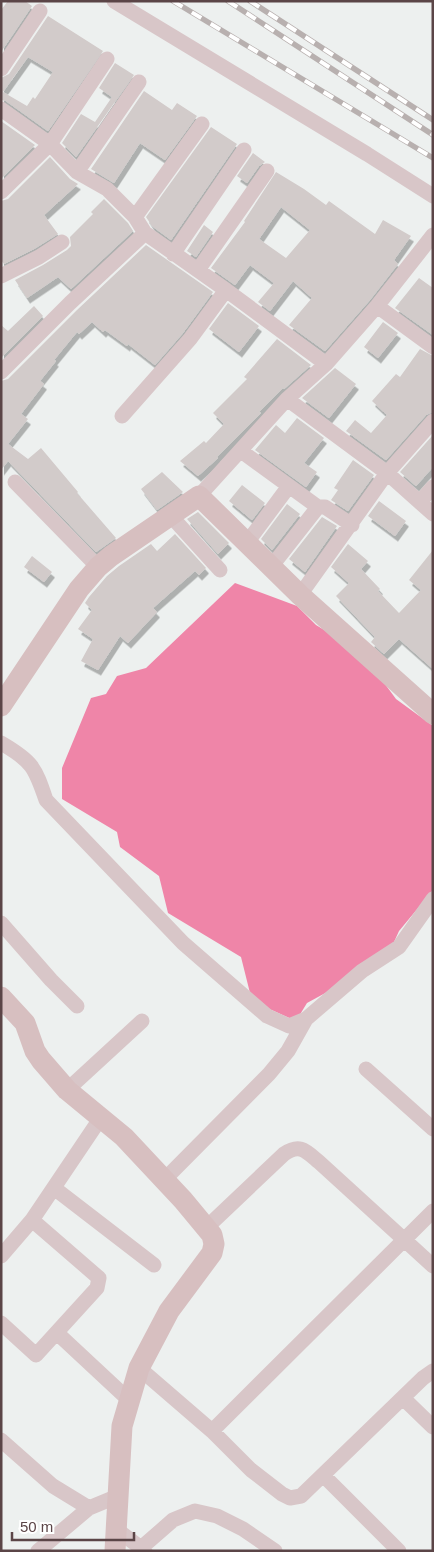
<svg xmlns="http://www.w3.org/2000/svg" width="434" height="1552" font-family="Arial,sans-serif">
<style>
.water{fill:#ef85a8}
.building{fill:#d2cbca;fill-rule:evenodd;filter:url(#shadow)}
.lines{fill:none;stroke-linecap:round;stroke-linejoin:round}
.street{stroke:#d8c6c8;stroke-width:15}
.secondary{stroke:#d7bfc0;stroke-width:21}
.rail-casing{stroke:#b8b0af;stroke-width:5.5}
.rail{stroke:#fff;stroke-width:4;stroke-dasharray:11;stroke-linecap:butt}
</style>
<defs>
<filter id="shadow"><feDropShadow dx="3" dy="5.5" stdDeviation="0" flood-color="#0004"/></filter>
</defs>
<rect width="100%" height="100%" fill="#edf0ef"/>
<path class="water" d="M235,583L297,606L316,625L362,653L396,699L433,726V890L399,931L394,942L329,991L307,1003L296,1021L252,1001L241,957L168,913L159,876L120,847L117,832L62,799V768L91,698L106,694L117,676L146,668Z"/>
<path class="building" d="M8,1H25L32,6L1,52V10Z
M48,16L103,51L48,131L6,101L1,100V78L9,74ZM28,57L53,72L35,99L33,97L27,106L3,92Z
M115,63L134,75L76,157L62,143L81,114L95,122L112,97L99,88Z
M144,91L172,110L177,103L197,116L165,160L140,143L114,183L91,169Z
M1,121L35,145L1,179Z
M211,127L237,144L171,240L152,226L146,217Z
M253,153L265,162L259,166L247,183L237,176Z
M50,157L70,179L78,184L44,215L58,234L34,249L4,264L1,260V201L8,199Z
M276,172L304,189L326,205L329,201L375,234L383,220L411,236L394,260L398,264L370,300L325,351L289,325L312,298L293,281L270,311L258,302L274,283L250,265L235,285L211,268L245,222L244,221ZM281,207L310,230L286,258L259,239Z
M104,199L128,223L133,231L71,289L58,277L27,298L15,280L43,265L67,250L71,246L70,237L93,214L91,212Z
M204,225L213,232L196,257L187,251Z
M146,245L213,292L183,333L155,365L128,344L127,346L105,330L103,332L92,322L79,334L77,332L54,360L56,361L40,381L44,384L21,414L28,419L8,444L28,459L41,448L78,492L77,493L116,538L96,552L8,461L1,470V381L8,379L77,310Z
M419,278L433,288V335L395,308Z
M228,303L259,326L239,352L209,329Z
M34,306L43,316L1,358V325L8,331Z
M383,322L398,333L378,358L364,347Z
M277,339L311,365L284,389L283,388L259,412L261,413L217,457L218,458L198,476L180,461L204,441L206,443L224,424L213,413L247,379L244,377Z
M420,349L433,356V412L426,415L386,460L346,431L355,420L371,433L387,415L372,401L396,374L400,377Z
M335,368L356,384L329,418L302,398Z
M297,418L324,438L304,463L317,472L306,487L255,450L276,425L285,433Z
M433,435V467L416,486L400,472Z
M353,460L374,475L348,511L331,500L338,490L334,488Z
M162,472L183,492L157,510L141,489Z
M242,485L265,503L252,520L229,501Z
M379,501L406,521L395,536L368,516Z
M287,504L300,514L272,550L261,539Z
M198,512L229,543L218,554L187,519Z
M322,517L337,526L305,572L289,559Z
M175,534L206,568L199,575L195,571L153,608L157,612L128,643L120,636L98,670L81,661L93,639L78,629L92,610L85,603L89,597L107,576L119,566L151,544L157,551Z
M348,544L368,561L361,569L380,589L378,591L399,613L421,590L409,580L433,550V669L399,639L384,654L371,642L375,637L336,596L349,583L331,567Z
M32,556L52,572L44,582L24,567Z"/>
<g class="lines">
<path class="street" d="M114,1L367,154L433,196
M1,69L40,11
M1,109L50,144L77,172L107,189L135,217L145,233L226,290L326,364
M77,172L139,82
M1,192L50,144L107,59
M135,217L202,124
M173,254L244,150
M198,270L267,171
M1,276L39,257L62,242
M377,306L433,347
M1,372L70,303L145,233
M287,399L387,473L433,514
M122,416L190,339L226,290
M241,451L318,507H325L352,525
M15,482L98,567
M199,496L287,399L326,364L377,306L433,235
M420,502L433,487
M170,515L220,570
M246,544L289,486
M271,567L318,507
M300,595L387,473L433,421
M1,743C32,761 35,767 46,800L183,943L267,1016L289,1026L306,1019L362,971L399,947L433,899
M1,923L51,980L77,1006
M366,1069L433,1129
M67,1090L142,1021
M163,1181L269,1074L288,1051L306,1019
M54,1188L154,1265
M206,1228L284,1154C300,1143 306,1151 319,1162L433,1266
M1,1256L32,1220L100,1119
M1,1323L36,1355L97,1288L99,1278L32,1220
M57,1333L130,1401
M139,1368L212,1431L251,1470L282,1494L290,1498L301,1496L423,1378L433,1371
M403,1398L433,1427
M212,1431L433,1211
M1,1440L53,1486L89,1508
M323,1475L399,1551
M116,1529L145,1551
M141,1548L173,1520L195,1511L217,1516L243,1529L275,1551
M38,1551L89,1508L118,1496"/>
<path class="secondary" d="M1,706L79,589L98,567L111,556L199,496L300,595L433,714
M1,997L25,1023L35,1051L41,1060L67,1090L124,1137L183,1200L212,1235L214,1244L212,1253L169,1311L139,1368L122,1426L115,1551"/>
<g class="rail-casing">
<path id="rail" d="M173,1L433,158
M228,1L433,135
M250,1L433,120"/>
</g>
<use href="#rail" class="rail"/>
</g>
<rect width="434" height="1552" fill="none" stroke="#5b4547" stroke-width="5"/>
<path d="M12 1532v8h122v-8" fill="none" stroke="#5b4547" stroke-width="2.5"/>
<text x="20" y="1532" font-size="15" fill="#5b4547" stroke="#ffffff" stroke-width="4" paint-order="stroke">50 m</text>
</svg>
